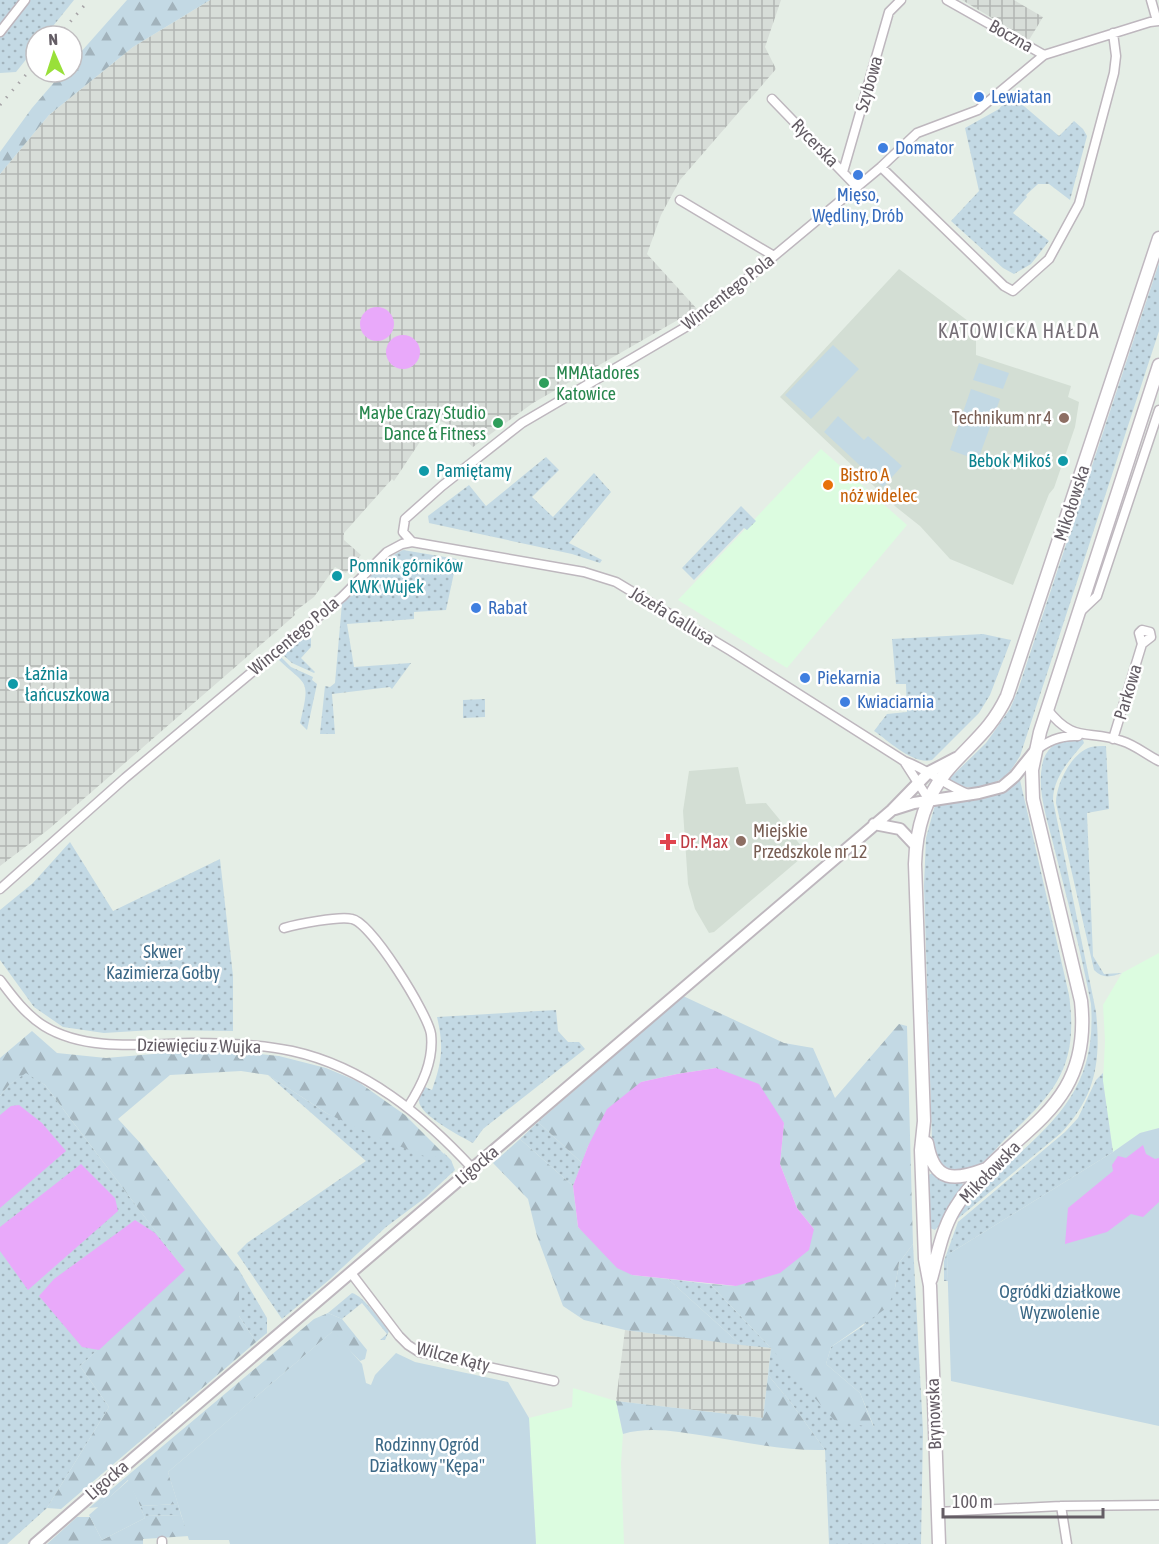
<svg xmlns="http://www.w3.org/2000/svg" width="1159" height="1544" font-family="'Asap Condensed',sans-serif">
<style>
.commercial{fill:#dcfce0}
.industrial{fill:url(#industrial-grid)}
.education{fill:#d3ded4}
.grass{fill:url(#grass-dots)}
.forest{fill:url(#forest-firs)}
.garden{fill:#c3d9e4}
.water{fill:#e9a9fa}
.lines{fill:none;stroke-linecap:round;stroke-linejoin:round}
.minor-casing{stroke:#beb7be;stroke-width:11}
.tertiary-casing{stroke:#beb7be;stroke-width:14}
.secondary-casing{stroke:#c0b8c0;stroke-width:15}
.minor{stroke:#fff;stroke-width:8}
.tertiary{stroke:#fff;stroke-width:10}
.secondary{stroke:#fff;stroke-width:12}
.rail{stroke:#a7a4a7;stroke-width:3;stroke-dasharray:1.5 8;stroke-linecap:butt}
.shop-dot{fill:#3f7fe0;stroke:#fff;stroke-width:2}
.leisure-dot{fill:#2e9e5b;stroke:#fff;stroke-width:2}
.education-dot{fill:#8d6e63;stroke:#fff;stroke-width:2}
.culture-dot{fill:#0f9aa8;stroke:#fff;stroke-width:2}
.food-dot{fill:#e8710a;stroke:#fff;stroke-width:2}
.health-dot{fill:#e0444e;stroke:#fff;stroke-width:2}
.labels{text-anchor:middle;stroke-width:5;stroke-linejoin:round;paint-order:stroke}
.street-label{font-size:18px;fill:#645d65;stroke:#fff}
.shop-label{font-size:18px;fill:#366cbe;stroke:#fff;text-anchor:start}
.leisure-label{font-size:18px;fill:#27864d;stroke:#fff;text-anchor:start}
.education-label{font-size:18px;fill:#785e54;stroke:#fff;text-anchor:end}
.culture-label{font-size:18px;fill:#0d838f;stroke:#fff;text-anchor:start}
.food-label{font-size:18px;fill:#c56008;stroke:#fff;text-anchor:start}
.health-label{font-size:18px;fill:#be3a42;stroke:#fff;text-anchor:start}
.park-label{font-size:18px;fill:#3b6886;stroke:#fff}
.neighbourhood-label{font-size:20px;letter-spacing:1.5px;fill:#756e76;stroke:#fff}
</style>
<defs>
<pattern id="industrial-grid" width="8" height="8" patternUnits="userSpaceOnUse" patternTransform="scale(1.5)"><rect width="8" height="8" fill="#d7ddd8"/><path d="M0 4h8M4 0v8" fill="none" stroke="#b2b6b3"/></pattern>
<pattern id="grass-dots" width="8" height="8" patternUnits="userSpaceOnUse" patternTransform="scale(1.5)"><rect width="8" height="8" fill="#c3d9e4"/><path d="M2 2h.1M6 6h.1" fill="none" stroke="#a2b3bc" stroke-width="1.8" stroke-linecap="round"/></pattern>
<pattern id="forest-firs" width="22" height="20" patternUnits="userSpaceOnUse" patternTransform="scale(1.5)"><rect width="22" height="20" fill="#c3d9e4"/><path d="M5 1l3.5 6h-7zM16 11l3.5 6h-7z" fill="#a2b3bc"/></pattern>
</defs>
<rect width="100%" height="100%" fill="#e5eee6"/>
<path class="commercial" d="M821,449L907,525L787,668L678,600Z
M1159,953V1128L1140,1133L1113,1152L1103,1081L1105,1041L1103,1005L1122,973Z
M573,1388L616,1401L623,1434L621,1463L624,1544H536L529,1418L572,1407Z"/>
<path class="industrial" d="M210,0H781L765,47L776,69L680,180L661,215L647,254L697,309L533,403L473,447L463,438L459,441L445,423L435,419L394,481L392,479L344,533V540L361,555L346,573L335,567L314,597L294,612L295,615L49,829L0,866V174L49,115L133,47Z
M962,0H1014L1043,17L1029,40Z
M625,1330L771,1348L763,1418L616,1401Z"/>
<path class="education" d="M899,269L976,327V355L1071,386L1068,397L1079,402L1075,427L1054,488L1049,494L1013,585L950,559L920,526L896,507L780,397Z
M738,767L746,804L766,803L807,853L714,932L709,933L695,909L688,884L683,811L689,771Z"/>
<path class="grass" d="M0,0H74L45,36H36V47L16,72L0,73Z
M1011,95L1059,136L1074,121L1083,129L1087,136L1070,200L1049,184H1038L1026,195L1027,197L1013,213L1049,241L1031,264L1014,274L1003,268L951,221L979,191L965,128L999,109Z
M1159,263V331L1020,756C1016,762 1012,770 1006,775C993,788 962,793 949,779L986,743L1010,709L1018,690Z
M546,457L559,470L532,497L553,517L594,473L611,492L569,543L602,560L600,563L572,554L429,523L428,516L469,485L486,506Z
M741,506L756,521L747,530L744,528L694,580L682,568Z
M403,550L457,559L446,610L414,612V619L347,624L354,667L411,663L392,689L390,687L332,694L335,734H320L325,686L330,687L335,683L342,603L364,586L360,583L386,559Z
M311,628V647L301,658L315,672L314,673L292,663L281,653Z
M983,634L1011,640L990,695L979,713L932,760C913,765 889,741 874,731L887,714L907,712L906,684H896L892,639Z
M279,655L291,667L313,677L312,680L317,684L307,730L300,723C311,676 307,688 276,657Z
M485,699V717L463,718V700Z
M1069,739L1083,740L1084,743C1070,759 1053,778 1053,800L1096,1012C1101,1061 1096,1096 1061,1133L955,1221C966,1201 982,1188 998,1173C1055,1121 1097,1089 1091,1004C1081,951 1067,899 1054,847C1048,822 1037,792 1042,766C1044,751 1055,741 1069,739Z
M1106,746L1109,809L1087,813L1093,956L1104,974L1122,973C1111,977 1103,979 1094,970L1056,803C1056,784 1071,753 1091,747C1095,746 1101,746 1106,746Z
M1020,780L1069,995C1079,1067 1055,1093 1005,1139C996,1149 986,1161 975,1168C969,1172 959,1172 952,1173L936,1162L932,1142L924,885L926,838L935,805C967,801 995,802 1020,780Z
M70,842L113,911L220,859L233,976V1031L152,1030L104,1033L63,1027L34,1007L0,960V910L33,883Z
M556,1010L558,1031L568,1042H579L585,1049L483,1129L473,1143C462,1137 419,1115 419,1101C419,1097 423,1091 425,1087L432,1090C442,1061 444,1047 437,1017Z
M26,1072L45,1085L60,1105L185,1270L80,1366L109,1407L47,1508L7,1544H0V1096L9,1085Z
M1103,1073V1081L1113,1152L947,1255L948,1281H944V1261L958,1222L1065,1132L1078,1118L1096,1080Z
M268,1075L328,1114L444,1155V1153L451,1160L455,1170L426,1197L386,1227L329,1280L282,1319L237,1253L247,1243L366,1161Z
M538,1122L582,1163L573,1186L520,1139Z
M933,1173L946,1181L962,1183L964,1186L951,1202L939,1226L935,1230L930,1228L928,1175Z
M913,1244L923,1431L921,1544H829L825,1450L789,1400L768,1375L771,1348L741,1345L668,1279L710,1284L771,1348L874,1427L860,1393L826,1364L831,1347L863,1326L895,1288L899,1263Z
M239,1270L267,1318V1333L256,1342L239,1316Z
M352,1293C364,1296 381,1322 389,1331L385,1340H380L387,1334L362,1303L342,1319L328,1313Z
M178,1504L181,1515L144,1516L140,1506Z"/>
<path class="forest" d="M127,0H210L133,47L49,115L0,174V152L32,108L63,72H72V62Z
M683,996L784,1043L813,1048L835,1098L899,1024L907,1026L913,1244L899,1263L895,1288L888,1307L831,1347L826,1364L860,1393L874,1428L834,1420L771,1348L710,1284L736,1286L814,1229L797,1208L780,1164L784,1123L716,1068L677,1074L641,1082L588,1146L582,1163L538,1122Z
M32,1031L57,1053L106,1058L165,1053L237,1052L279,1056L326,1068L357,1081L405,1115L445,1155L429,1158L384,1140L328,1114L268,1075L241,1071L170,1075L118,1119L143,1146L239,1270V1316L256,1342L61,1509L47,1508L109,1407L80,1366L184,1269L45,1085L26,1073L9,1085L0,1096V1058Z
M520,1139L573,1186L578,1227L632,1275L668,1279L741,1345L625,1330L584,1320L563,1306L537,1236L528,1199L493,1163Z
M328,1313L342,1319L367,1350L365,1359L360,1361L332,1332L168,1472L178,1504L140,1506L128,1480L99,1507L89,1508L314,1319Z
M768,1375L789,1400L825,1450C785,1451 745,1442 706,1436C678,1432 650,1426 623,1434L616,1401L763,1418Z
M181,1515L189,1536L143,1539V1544H47L77,1517H90L102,1540L145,1518L144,1516Z"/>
<path class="garden" d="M833,345L859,369L811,419L785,395Z
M979,363L1009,373L1003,389L973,380Z
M971,389L1000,399L978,460L950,450Z
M838,416L864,440L868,436L902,466L883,487L824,432Z
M1159,1128V1426L951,1381L947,1255L1113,1152L1140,1133Z
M333,1331L362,1364L366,1383L371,1385L375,1375L396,1353L415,1362L508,1382L529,1418L536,1544H230L229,1540H189L168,1472Z
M129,1480L145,1518L102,1540L89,1515Z"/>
<path class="water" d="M360 324a17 17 0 1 1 34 0a17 17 0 1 1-34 0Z
M386 352a17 17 0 1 1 34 0a17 17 0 1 1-34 0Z
M716,1068L759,1084L784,1123L780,1164L797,1208L814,1229L809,1250L780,1273L736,1286L632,1275L617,1268L578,1227L573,1186L588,1146L607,1109L641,1082L677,1074Z
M19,1105L42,1123L66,1151L0,1208V1115L11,1106Z
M1143,1145L1146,1154L1155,1159L1159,1158V1202L1143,1217L1131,1214L1107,1232L1065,1244L1068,1208L1113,1171L1112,1165L1118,1156L1126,1158Z
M81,1164L115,1198L118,1211L28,1290L0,1251V1227Z
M135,1220L155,1233L185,1270L99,1350L82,1347L39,1296L54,1279Z"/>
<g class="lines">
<g class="minor-casing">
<path id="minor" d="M947,0L1044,55
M1151,0L1157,21
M0,32L25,0
M772,99L857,187
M881,167L1004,286L1013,291L1049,259L1079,204L1114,73L1116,56L1113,33
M843,172L889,12L901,0
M680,200L774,256
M412,542L403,532L405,519L442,486L522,423L696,321L881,167L917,133L978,110L1044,55L1150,22L1159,21
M1080,612L1097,596L1159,410
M1047,709C1074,744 1087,729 1122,741C1135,745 1147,755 1159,761
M1113,739L1142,644L1151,637L1150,632L1142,630L1139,633L1142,644
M1035,751C1048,740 1061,735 1078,736
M904,761L929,800
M0,889L125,778L342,597L387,552L402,544L412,542L584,572L616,582L731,651L904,761C927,769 945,785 968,794
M284,928C297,924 339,916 352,919C371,922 428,1014 431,1034C434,1061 422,1085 408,1107
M0,980C12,996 26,1015 44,1026C86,1052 144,1044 192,1043C225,1043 259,1044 292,1051C365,1067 423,1115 473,1169
M351,1273L399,1336L408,1345L419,1352L554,1381
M1061,1506L1067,1544
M937,1512L1061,1506L1159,1505
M162,1541V1544"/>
</g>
<g class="tertiary-casing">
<path id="tertiary" d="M895,809L914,803L979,793L1002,787L1015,776L1035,751
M874,824L900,829L916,846
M35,1544L135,1457L892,810L929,772L956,758"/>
</g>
<g class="secondary-casing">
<path id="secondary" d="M927,1143C934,1183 954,1181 986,1169
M931,1279C937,1257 942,1230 954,1210C1003,1129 1094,1118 1081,1001L1033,799L1032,770L1040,732L1159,365
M939,1544L930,1286L925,1259L921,1150L924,1121L915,864C916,831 925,798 946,772C969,744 990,732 1007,696L1159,238"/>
</g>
<use href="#minor" class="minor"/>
<use href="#tertiary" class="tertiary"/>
<use href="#secondary" class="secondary"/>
<path class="rail" d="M58,36L89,0
M0,105L36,63"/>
</g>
<g class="shop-dot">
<circle cx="979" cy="97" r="6"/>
<circle cx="883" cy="148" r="6"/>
<circle cx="858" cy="175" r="6"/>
<circle cx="476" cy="608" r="6"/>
<circle cx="805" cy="678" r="6"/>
<circle cx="845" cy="702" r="6"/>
</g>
<g class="leisure-dot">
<circle cx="544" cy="383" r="6"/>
<circle cx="498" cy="423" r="6"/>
</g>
<g class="education-dot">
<circle cx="1064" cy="418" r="6"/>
<circle cx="741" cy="841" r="6"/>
</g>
<g class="culture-dot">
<circle cx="1063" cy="461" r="6"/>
<circle cx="424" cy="471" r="6"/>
<circle cx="337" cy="576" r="6"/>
<circle cx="13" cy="684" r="6"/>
</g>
<circle class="food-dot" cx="828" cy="485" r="6"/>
<path class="health-dot" d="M665 833h6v6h6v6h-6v6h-6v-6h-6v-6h6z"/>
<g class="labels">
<g class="street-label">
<text transform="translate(1011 36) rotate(29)" y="6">Boczna</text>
<text transform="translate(869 84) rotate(-74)" y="6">Szybowa</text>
<text transform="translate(815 143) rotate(46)" y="6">Rycerska</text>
<text transform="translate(728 292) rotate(-38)" y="6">Wincentego Pola</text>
<text transform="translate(1072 503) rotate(-72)" y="6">Mikołowska</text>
<text transform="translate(672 616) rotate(31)" y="6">Józefa Gallusa</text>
<text transform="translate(294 636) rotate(-40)" y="6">Wincentego Pola</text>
<text transform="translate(1128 692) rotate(-73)" y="6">Parkowa</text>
<text transform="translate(199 1046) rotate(1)" y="6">Dziewięciu z Wujka</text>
<text transform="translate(477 1165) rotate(-40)" y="6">Ligocka</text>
<text transform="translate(990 1172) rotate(-46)" y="6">Mikołowska</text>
<text transform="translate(453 1357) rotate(14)" y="6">Wilcze Kąty</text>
<text transform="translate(934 1414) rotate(-92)" y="6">Brynowska</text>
<text transform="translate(107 1480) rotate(-41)" y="6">Ligocka</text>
</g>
<g class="shop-label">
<text x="991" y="103">Lewiatan</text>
<text x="895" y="154">Domator</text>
<text x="858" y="201" text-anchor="middle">Mięso,<tspan x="858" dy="21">Wędliny, Drób</tspan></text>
<text x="488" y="614">Rabat</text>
<text x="817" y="684">Piekarnia</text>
<text x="857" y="708">Kwiaciarnia</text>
</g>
<g class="leisure-label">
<text x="556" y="379">MMAtadores<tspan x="556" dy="21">Katowice</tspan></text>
<text x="486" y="419" text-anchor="end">Maybe Crazy Studio<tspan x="486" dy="21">Dance &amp; Fitness</tspan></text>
</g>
<g class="education-label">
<text x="1052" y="424">Technikum nr 4</text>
<text x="753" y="837" text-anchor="start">Miejskie<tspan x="753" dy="21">Przedszkole nr 12</tspan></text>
</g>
<g class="culture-label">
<text x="1051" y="467" text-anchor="end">Bebok Mikoś</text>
<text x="436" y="477">Pamiętamy</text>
<text x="349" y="572">Pomnik górników<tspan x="349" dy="21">KWK Wujek</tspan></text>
<text x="25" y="680">Łaźnia<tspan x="25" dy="21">łańcuszkowa</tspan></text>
</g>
<g class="food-label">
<text x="840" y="481">Bistro A<tspan x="840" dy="21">nóż widelec</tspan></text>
</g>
<g class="health-label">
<text x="680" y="848">Dr. Max</text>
</g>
<g class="park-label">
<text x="163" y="958">Skwer<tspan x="163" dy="21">Kazimierza Gołby</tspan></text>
<text x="1060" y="1298">Ogródki działkowe<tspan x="1060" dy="21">Wyzwolenie</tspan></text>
<text x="427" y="1451">Rodzinny Ogród<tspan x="427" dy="21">Działkowy "Kępa"</tspan></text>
</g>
<g class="neighbourhood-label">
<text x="1019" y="338">KATOWICKA HAŁDA</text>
</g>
</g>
<g transform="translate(54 54) rotate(357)"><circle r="28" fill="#ffffff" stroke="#c1bec1" stroke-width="1.5"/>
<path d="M0-4.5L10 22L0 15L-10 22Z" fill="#99e039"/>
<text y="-9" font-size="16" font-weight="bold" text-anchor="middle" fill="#645d65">N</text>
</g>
<path d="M943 1508v9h160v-9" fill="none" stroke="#645d65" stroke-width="3"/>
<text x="952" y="1508" font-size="18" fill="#645d65" stroke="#ffffff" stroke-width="4.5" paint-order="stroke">100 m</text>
</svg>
